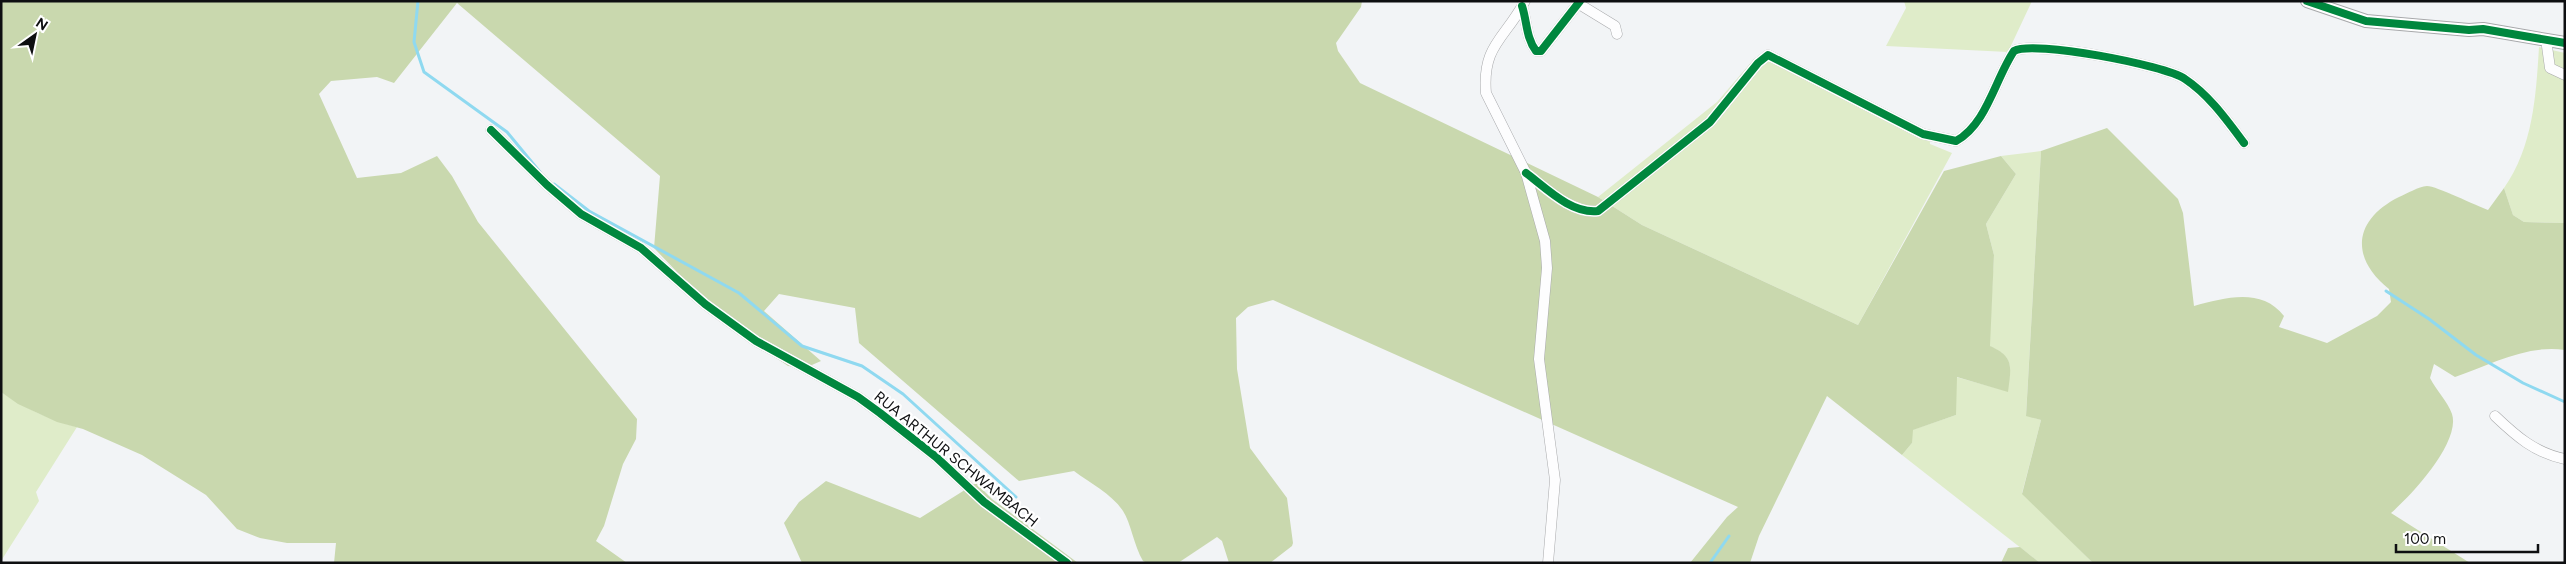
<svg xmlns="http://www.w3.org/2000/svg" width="2566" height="564" font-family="Figtree,sans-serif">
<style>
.green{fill:#dfecc9}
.forest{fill:#c9d8ae}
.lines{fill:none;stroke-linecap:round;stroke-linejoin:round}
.stream{stroke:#8fd9f0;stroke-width:3}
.minor-casing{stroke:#a8a9ab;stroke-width:11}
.tertiary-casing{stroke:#a8a9ab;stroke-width:14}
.minor{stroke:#fdfdfe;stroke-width:10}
.tertiary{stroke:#fdfdfe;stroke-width:12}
.cycleway-casing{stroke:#fff;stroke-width:11}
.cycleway{stroke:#00873e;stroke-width:8}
.labels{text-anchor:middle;stroke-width:4.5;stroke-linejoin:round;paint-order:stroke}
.street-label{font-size:15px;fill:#0e0f11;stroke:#fff}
</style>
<rect width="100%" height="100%" fill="#f2f4f6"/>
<path class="green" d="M1904,1H2032L2008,52L1886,46L1906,8Z
M2539,47L2565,53V223L2524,222L2513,215L2504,188C2533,147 2536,96 2539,47Z
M1764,52L1929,132L1930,144L1952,153L1858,325L1642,225L1598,197L1717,102L1754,59Z
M2041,151L2026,415L2041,420L2022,493L2093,563H2040L1902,455L1912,443V430L1956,415V377L2007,391C2011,367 2015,357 1989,346L1994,255L1986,224L2016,174L2001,156Z
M1,392C25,408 50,420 77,427L36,492L39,501L1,561Z"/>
<path class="forest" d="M1,1H1362L1361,7L1336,43L1338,51L1360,83L1598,197L1642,225L1858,325L1944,171L2001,156L2016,174L1986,224L1994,255L1990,346C2015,357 2011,367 2008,392L1957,377L1956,415L1913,430L1912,443L1902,455L1827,396L1759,536L1750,563H1690L1727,517L1738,507L1273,300L1248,307L1236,318L1237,369L1250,448L1287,498L1293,543L1292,546L1270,563H1229L1222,541L1217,537L1178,563H1147L1143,561C1134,546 1131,523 1123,511C1112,494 1090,483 1074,471L1019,481L859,343L855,308L779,294L764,311L821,361L805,368L788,366L752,341L700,296L654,248L660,176L457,3L394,83L377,77L331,81L319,94L357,178L401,173L437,156L452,176L478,222L637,419L636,439L623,464L604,526L596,541L627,563H334L336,543H287L260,538L237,529L206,495L142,455L83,429L57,422L18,404L1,392Z
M2107,128L2178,199L2183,213L2194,306C2225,298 2261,287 2284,316L2279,327L2327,343L2377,316L2391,302L2389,289C2350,258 2353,220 2399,197C2408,193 2418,187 2427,186C2436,186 2477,206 2488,210L2504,188L2513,215L2524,222L2565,223V350C2528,344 2489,365 2455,377L2434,364L2430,378C2436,390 2448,402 2452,414C2461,442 2411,496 2391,513L2470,563H2093L2022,494L2041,420L2026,416L2041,151Z
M826,481L920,518L976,483L992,499L1078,563H802L784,523L799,502Z
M2020,547L2040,563H2001L2008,548Z"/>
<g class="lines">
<path class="stream" d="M418,1L414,42L424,72L507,132L540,172
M554,184L589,211L739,293L802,346L862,366L903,394L1016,497
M2386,291L2429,319L2476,355L2523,383L2565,402
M1710,563L1729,536"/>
<g class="minor-casing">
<path id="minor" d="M1525,1C1505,39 1482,45 1486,93L1526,173L1545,241L1547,268L1539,359L1555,480L1548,563
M1579,4L1615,26L1617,34
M1522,6C1527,21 1526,38 1536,51H1541L1580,1
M2546,39L2550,68L2565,75
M491,130L547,185L581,214L641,248L705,304L756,341L858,397L880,413L936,457L984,502L1067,563
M1526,173C1546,188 1571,214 1598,211L1710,122L1758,63L1768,55L1923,134L1956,141C1987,124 1995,79 2014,51C2033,40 2165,65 2185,79C2209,95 2226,119 2244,143
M2495,416C2516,436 2535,453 2565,459"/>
</g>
<g class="tertiary-casing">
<path id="tertiary" d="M2307,1L2366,21L2469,30L2483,29L2565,43"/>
</g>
<use href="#minor" class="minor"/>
<use href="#tertiary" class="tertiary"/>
<g class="cycleway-casing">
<path id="cycleway" d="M2307,1L2366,21L2469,30L2483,29L2565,43
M1522,6C1527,21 1526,38 1536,51H1541L1580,1
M491,130L547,185L581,214L641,248L705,304L756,341L858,397L880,413L936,457L984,502L1067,563
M1526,173C1546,188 1571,214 1598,211L1710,122L1758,63L1768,55L1923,134L1956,141C1987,124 1995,79 2014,51C2033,40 2165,65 2185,79C2209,95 2226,119 2244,143"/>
</g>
<use href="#cycleway" class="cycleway"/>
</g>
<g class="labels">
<g class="street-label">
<text transform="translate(956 459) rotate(39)" y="5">RUA ARTHUR SCHWAMBACH</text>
</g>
</g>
<rect width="2566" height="564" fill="none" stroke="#0e0f11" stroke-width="5"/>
<g transform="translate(35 35) rotate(33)" stroke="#ffffff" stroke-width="4" paint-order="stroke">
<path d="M0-4L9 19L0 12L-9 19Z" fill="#0e0f11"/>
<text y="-8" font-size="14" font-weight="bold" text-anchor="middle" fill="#0e0f11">N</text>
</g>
<path d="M2396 544v8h142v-8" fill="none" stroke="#0e0f11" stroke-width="2.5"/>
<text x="2404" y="544" font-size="15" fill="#0e0f11" stroke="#ffffff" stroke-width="4" paint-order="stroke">100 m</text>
</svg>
